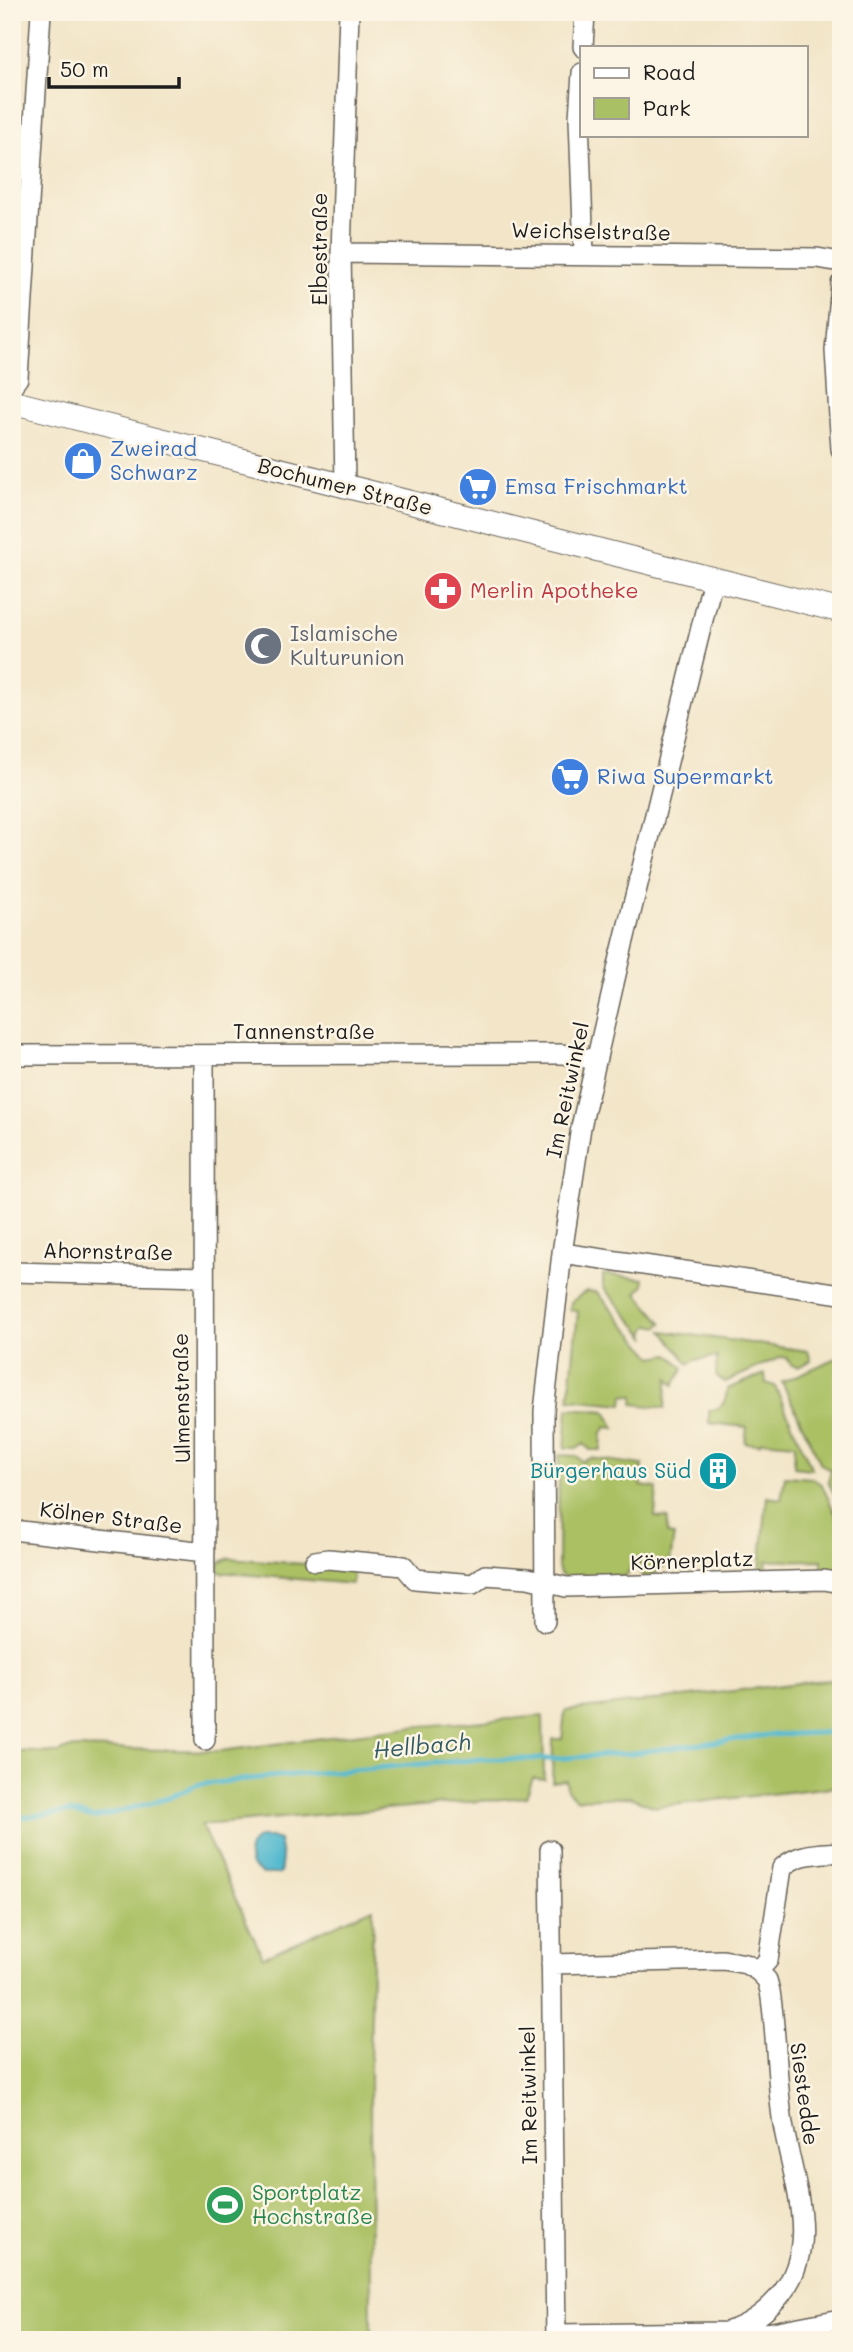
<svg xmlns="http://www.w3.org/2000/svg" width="853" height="2352" font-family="Mali,sans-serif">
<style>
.green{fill:#aac064;stroke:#636e40;stroke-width:2}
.water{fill:#50b8ce;stroke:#366a75;stroke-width:2}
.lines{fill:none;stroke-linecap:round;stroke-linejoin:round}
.stream{stroke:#50b8ce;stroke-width:5}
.minor-casing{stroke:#676258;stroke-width:22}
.major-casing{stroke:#676258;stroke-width:25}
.minor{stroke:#fff;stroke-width:19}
.major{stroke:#fff;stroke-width:23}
.labels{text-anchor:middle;stroke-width:5;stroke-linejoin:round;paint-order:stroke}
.street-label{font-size:21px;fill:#1c1c1c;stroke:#fcf5e5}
.shop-label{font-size:21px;fill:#366cbe;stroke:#fcf5e5;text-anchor:start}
.health-label{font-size:21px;fill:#be3a42;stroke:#fcf5e5;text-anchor:start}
.worship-label{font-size:21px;fill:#5b616d;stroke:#fcf5e5;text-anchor:start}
.culture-label{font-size:21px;fill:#0d838f;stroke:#fcf5e5;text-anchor:end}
.leisure-label{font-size:21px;fill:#27864d;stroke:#fcf5e5;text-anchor:start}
.water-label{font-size:23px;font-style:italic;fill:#315a63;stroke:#fcf5e5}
</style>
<rect width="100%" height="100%" fill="#fcf5e5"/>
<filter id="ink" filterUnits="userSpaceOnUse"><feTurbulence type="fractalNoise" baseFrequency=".0143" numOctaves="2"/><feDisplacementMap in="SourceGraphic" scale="14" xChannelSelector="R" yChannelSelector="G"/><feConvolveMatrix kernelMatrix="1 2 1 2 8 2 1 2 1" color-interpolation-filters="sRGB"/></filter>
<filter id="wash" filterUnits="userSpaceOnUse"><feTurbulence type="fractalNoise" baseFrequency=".00686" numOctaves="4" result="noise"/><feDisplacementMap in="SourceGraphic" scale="28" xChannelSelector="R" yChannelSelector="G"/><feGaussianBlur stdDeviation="1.57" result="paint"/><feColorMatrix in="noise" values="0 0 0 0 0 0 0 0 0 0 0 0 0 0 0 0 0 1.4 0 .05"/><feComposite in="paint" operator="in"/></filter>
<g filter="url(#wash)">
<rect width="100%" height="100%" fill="#f2e5c8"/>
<path class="green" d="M603,1274L644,1279V1285L637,1293L663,1323L658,1327L652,1325L648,1327L645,1334L647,1338L603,1287Z
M586,1291L597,1292L653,1357L669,1354L684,1368L674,1385L668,1378L665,1408L633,1404L634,1396L624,1395L623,1404L569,1399L578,1311L570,1310L571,1302Z
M663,1331L808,1351L811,1361L798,1367L791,1365L787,1358L781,1357L725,1382L716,1376L717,1357L695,1360L689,1364Z
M841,1356V1508L828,1482L831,1470L821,1464L782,1382Z
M765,1374L766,1383L775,1386L812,1469L794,1467L795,1444L761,1441L760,1444L745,1443L747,1427L709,1423V1410C721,1410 727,1401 727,1389Z
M568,1408L606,1411L615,1428L606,1427L602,1433L601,1450H590L584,1444L578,1448H565Z
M559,1455L577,1456L582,1462L591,1458L643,1465L641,1486L657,1488L655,1517L668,1518L667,1534L674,1535L670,1562L651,1576H643L639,1569L640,1562L633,1561L627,1576L566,1578L560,1574L558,1567Z
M785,1476L812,1478L822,1485L841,1526V1574L822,1571V1560L767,1561L766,1573L760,1572L767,1497L781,1499Z
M229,1558L354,1568L352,1584L219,1572V1563Z
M841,1678V1786L655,1807L630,1797L576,1799L567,1790L566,1780L552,1782L553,1739H562L565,1711Z
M543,1716L544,1779L533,1778L526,1797L201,1825L263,1957L373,1908L370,2070L371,2340H12V1751L57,1753L71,1748L220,1751L410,1727Z"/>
<path class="water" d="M258,1838H272L279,1840L282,1858L280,1874H262L251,1866C247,1853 247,1847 258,1838Z"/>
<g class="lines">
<path class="stream" d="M12,1818L69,1812L95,1818L169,1798L196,1785L268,1777L483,1759H552L632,1753L768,1735L841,1732"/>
</g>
</g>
<g filter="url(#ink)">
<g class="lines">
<g class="minor-casing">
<path id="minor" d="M583,47L585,12
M582,73L579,118L584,254
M341,253L817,258L841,262
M841,284L835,350L841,449
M12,386L18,378L41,12
M345,486L341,253L349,12
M12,1055L562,1054L596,1060
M204,1056L205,1740
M562,1253L841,1294
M12,1272L203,1277
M12,1530L205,1552
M315,1561L328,1559L404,1566L415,1579L473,1584L485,1575L528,1578L566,1587L824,1580L841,1583
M545,1621L544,1411L562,1253L581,1127L620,957L713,579
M550,1850L556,2340
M551,1964L723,1960L746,1964L758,1971
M740,2328L767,2333L841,2319
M556,2334L726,2332C747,2326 763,2315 778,2298C822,2247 793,2182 783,2124C776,2080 777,2035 770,1991L767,1980L758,1971L768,1960L782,1868C798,1852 819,1854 841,1852"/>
</g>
<g class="major-casing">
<path id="major" d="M12,402L841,611"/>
</g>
<use href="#minor" class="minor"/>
<use href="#major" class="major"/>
</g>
</g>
<defs>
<g id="shop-disc" transform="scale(2.0125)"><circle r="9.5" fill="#3f7fe0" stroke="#fcf5e5"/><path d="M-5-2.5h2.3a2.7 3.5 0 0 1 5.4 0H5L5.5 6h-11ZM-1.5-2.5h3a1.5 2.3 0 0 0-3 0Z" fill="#fff"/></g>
<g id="supermarket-disc" transform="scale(2.0125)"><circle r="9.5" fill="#3f7fe0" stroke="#fcf5e5"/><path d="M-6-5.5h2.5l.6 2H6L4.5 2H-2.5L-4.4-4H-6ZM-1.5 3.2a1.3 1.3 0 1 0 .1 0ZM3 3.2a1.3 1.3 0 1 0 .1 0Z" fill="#fff"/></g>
<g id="pharmacy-disc" transform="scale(2.0125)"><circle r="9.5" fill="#e0444e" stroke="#fcf5e5"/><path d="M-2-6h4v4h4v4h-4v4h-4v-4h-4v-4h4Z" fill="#fff"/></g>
<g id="mosque-disc" transform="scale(2.0125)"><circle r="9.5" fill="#6b7280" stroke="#fcf5e5"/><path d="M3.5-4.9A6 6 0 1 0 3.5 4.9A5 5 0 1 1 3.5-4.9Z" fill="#fff"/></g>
<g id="building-disc" transform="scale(2.0125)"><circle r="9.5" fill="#0f9aa8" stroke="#fcf5e5"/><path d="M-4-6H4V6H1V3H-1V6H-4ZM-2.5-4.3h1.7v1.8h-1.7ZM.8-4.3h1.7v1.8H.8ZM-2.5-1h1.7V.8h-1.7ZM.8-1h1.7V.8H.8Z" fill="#fff"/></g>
<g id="stadium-disc" transform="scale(2.0125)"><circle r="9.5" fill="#2e9e5b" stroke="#fcf5e5"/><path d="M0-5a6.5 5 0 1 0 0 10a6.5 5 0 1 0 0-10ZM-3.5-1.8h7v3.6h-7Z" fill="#fff"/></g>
</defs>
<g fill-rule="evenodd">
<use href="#shop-disc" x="83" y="461"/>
<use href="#supermarket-disc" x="478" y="487"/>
<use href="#pharmacy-disc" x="443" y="591"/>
<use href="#mosque-disc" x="263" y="646"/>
<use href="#supermarket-disc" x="570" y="777"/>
<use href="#building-disc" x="718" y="1471"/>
<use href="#stadium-disc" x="225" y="2205"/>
</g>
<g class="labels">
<g class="street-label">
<text transform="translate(591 232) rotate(1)" y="7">Weichselstraße</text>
<text transform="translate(320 249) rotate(-90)" y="7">Elbestraße</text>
<text transform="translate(345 487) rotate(14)" y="7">Bochumer Straße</text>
<text x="304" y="1039">Tannenstraße</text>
<text transform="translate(568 1090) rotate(-78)" y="7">Im Reitwinkel</text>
<text transform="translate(108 1252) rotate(1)" y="7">Ahornstraße</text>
<text transform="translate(182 1398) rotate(-91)" y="7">Ulmenstraße</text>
<text transform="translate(111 1518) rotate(7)" y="7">Kölner Straße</text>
<text transform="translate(692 1561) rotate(-2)" y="7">Körnerplatz</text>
<text transform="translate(804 2094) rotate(82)" y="7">Siestedde</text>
<text transform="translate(529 2095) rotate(-91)" y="7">Im Reitwinkel</text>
</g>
<g class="shop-label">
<text x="110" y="456">Zweirad<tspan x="110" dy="24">Schwarz</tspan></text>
<text x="505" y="494">Emsa Frischmarkt</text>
<text x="597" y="784">Riwa Supermarkt</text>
</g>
<g class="health-label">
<text x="470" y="598">Merlin Apotheke</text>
</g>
<g class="worship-label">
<text x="290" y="641">Islamische<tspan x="290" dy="24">Kulturunion</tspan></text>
</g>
<g class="culture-label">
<text x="691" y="1478">Bürgerhaus Süd</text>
</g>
<g class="leisure-label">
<text x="252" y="2200">Sportplatz<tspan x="252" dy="24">Hochstraße</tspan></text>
</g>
<g class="water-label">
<text transform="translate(422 1746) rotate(-5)" y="8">Hellbach</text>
</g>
</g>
<rect width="853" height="2352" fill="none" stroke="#fcf5e5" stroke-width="42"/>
<rect x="580" y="46" width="228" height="91" fill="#fcf5e5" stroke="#a29e95" stroke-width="2"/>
<rect x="594" y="68" width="35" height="10" fill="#ffffff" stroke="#a29e95" stroke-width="2"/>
<text x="643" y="80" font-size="21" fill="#1c1c1c">Road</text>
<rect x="594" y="98" width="35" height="21" fill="#aac064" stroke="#a29e95" stroke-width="2"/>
<text x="643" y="116" font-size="21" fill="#1c1c1c">Park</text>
<path d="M49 77v10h130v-10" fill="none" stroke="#1c1c1c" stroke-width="3.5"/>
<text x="60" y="77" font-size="21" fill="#1c1c1c" stroke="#fcf5e5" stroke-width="5" paint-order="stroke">50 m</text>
</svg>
